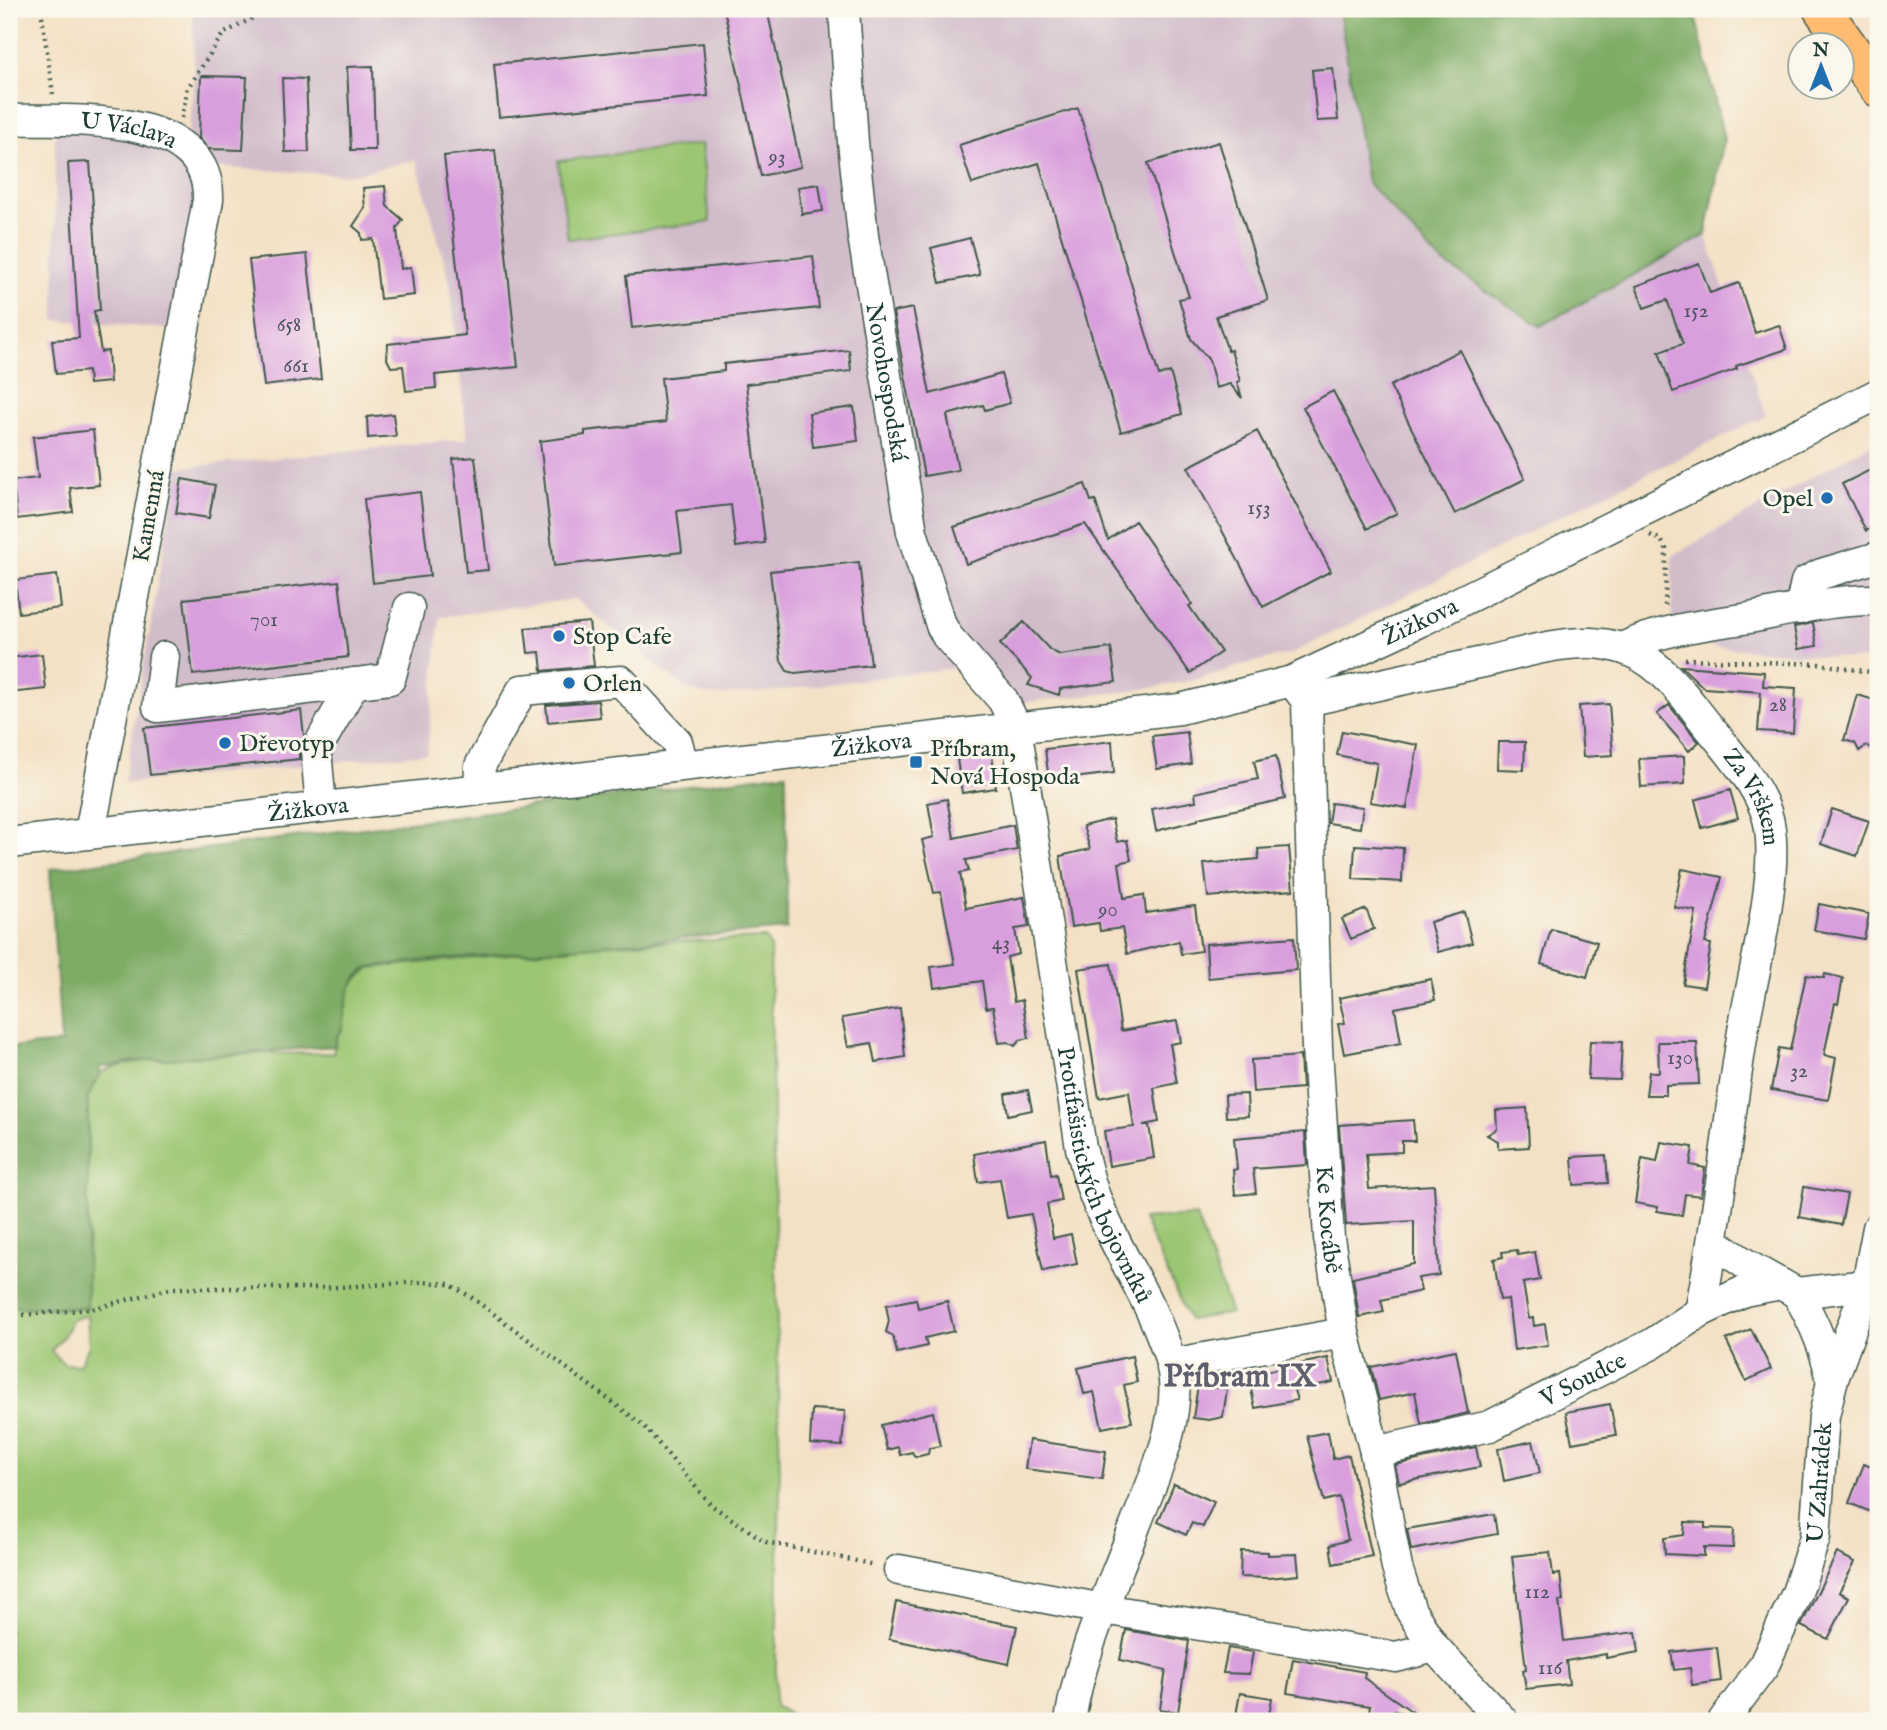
<svg xmlns="http://www.w3.org/2000/svg" width="1887" height="1730" font-family="'IM FELL English',serif">
<style>
.industrial{fill:#d1bdca}
.green{fill:#9dc673;stroke:#5e8254;stroke-width:2;fill-rule:evenodd}
.forest{fill:#7eab65;stroke:#4e744c;stroke-width:2}
.building{fill:#d99edd}
.lines{fill:none;stroke-linecap:round;stroke-linejoin:round}
.minor-casing{stroke:#3f564a;stroke-width:33}
.major-casing{stroke:#3f564a;stroke-width:40}
.path{stroke:#3f564a;stroke-width:4.5;stroke-dasharray:2 5;stroke-linecap:butt}
.minor{stroke:#fff;stroke-width:30}
.major{stroke:#ffbb71;stroke-width:37}
.poi-dot{fill:#1f6fb2;stroke:#fbf7ec;stroke-width:2.5}
.labels{text-anchor:middle;stroke-width:6;stroke-linejoin:round;paint-order:stroke}
.number-label{font-size:21px;fill:#4e555e}
.street-label{font-size:24px;fill:#1f3d34;stroke:#fbf7ec}
.poi-label{font-size:24px;fill:#1f3d34;stroke:#fbf7ec;text-anchor:start}
.district-label{font-size:32px;font-weight:bold;fill:#605f6f;stroke:#fbf7ec}
</style>
<rect width="100%" height="100%" fill="#fbf7ec"/>
<filter id="ink" filterUnits="userSpaceOnUse"><feTurbulence type="fractalNoise" baseFrequency=".0143" numOctaves="2"/><feDisplacementMap in="SourceGraphic" scale="14" xChannelSelector="R" yChannelSelector="G"/><feConvolveMatrix kernelMatrix="1 2 1 2 8 2 1 2 1" color-interpolation-filters="sRGB"/></filter>
<filter id="wash" filterUnits="userSpaceOnUse"><feTurbulence type="fractalNoise" baseFrequency=".00686" numOctaves="4" result="noise"/><feDisplacementMap in="SourceGraphic" scale="28" xChannelSelector="R" yChannelSelector="G"/><feGaussianBlur stdDeviation="1.57" result="paint"/><feColorMatrix in="noise" values="0 0 0 0 0 0 0 0 0 0 0 0 0 0 0 0 0 1.4 0 .05"/><feComposite in="paint" operator="in"/></filter>
<g filter="url(#wash)">
<rect width="100%" height="100%" fill="#f3e1c5"/>
<path class="industrial" d="M193,9H1339L1367,182L1540,326L1706,235L1766,416L1589,502L1293,653L1246,664L1196,680L1132,691L986,706L955,668L766,692L714,696L686,689L575,599L440,617L427,753L124,783L177,468L467,439L450,282L416,160L350,175L209,167L192,331L55,320V120L187,145L194,81Z
M1676,9H1710L1696,19Z
M1878,440V661L1672,643V556Z"/>
<path class="green" d="M701,144L710,222L568,239L558,161Z
M765,938L770,946L780,1485L775,1706L801,1721H9V1307L87,1309L88,1097C91,1090 95,1078 101,1073C130,1052 290,1054 333,1053L337,1036L341,1032L350,985L370,968L613,944ZM87,1315L89,1346L79,1365L64,1364L51,1351L65,1334L71,1320Z
M1196,1216L1231,1313L1189,1320L1143,1219Z"/>
<path class="forest" d="M1339,9H1675L1696,19L1724,139L1706,235L1540,326L1438,259L1367,182Z
M786,773L787,929L408,962C396,968 381,963 369,968C345,979 346,1010 341,1032L337,1036L335,1046L128,1062L121,1065L100,1067V1074L88,1097L87,1308L9,1307V1048L61,1043L50,869Z"/>
<g id="blocks">
<path class="building" d="M724,9H767L801,167L761,176Z
M703,43L708,96L499,117L494,64Z
M373,66L375,150H351L347,67Z
M1333,68L1338,120L1317,121L1312,70Z
M201,76L247,77L243,150L208,149L199,138Z
M282,78L306,79L309,152H285Z
M1078,108L1159,376L1170,372L1182,414L1121,432L1039,163L972,184L959,145Z
M1219,142L1268,300L1216,316L1228,351L1231,350L1240,381L1237,382L1242,398L1230,384L1216,388L1209,360L1191,339L1179,299L1189,297L1148,163Z
M495,150L518,367L435,375L436,388L406,391L403,366L391,367L387,359L388,344L465,335L444,156Z
M90,162L100,310L94,311L101,352L108,351L110,382L89,384L88,371L56,374L52,340L79,338L68,163Z
M819,184L823,211L802,214L798,187Z
M385,186L387,206L403,220L397,228L401,269L411,267L414,295L380,299L373,239L362,240L361,233L353,226L365,208L363,188Z
M970,238L980,275L940,283L931,248Z
M307,254L321,379L264,386L249,260Z
M813,256L819,308L632,328L626,276Z
M1699,263L1710,293L1739,283L1755,333L1779,325L1787,349L1736,366L1737,369L1673,392L1659,352L1683,344L1667,300L1644,308L1636,286Z
M913,308L930,394L1001,374L1010,403L985,410L983,405L947,415L958,470L924,476L893,312Z
M849,350L851,371L746,384L765,543L736,547L731,505L677,511L682,552L554,566L540,441L585,435V431L666,422L661,378L724,371V364Z
M1460,350L1525,479L1455,514L1390,386Z
M1333,391L1397,513L1367,529L1303,407Z
M854,407L858,441L813,447L809,413Z
M393,414L396,436L368,438L367,417Z
M93,430L99,485L70,488L73,512L17,519L13,481L38,478L33,437Z
M1257,431L1331,571L1263,607L1188,467Z
M475,457L488,570L466,572L453,459Z
M1878,466V525L1866,531L1842,484Z
M182,479L215,485L209,518L176,513Z
M1085,484L1091,501L1095,500L1108,540L1135,521L1192,604L1189,606L1221,652L1190,673L1085,524L966,564L954,527Z
M420,492L430,576L373,583L364,499Z
M859,562L871,665L795,673L787,671L781,661L770,571Z
M57,575L61,608L19,613L15,580Z
M339,581L348,657L193,675L184,599Z
M589,622L594,666L542,671L540,652L528,653L525,628Z
M1024,622L1050,650L1060,655L1111,648L1116,682L1060,689L1059,695L1028,685L1032,678L1000,644Z
M1813,623L1817,646L1798,649L1794,627Z
M42,654L46,689L9,693V658Z
M1681,666L1764,672L1763,686L1796,688L1793,733L1758,731L1761,692L1704,688Z
M1857,695L1878,701V750L1866,746L1859,751L1855,743L1844,740Z
M598,701L600,717L548,722L546,705Z
M1609,704L1613,755L1583,757L1579,706Z
M1669,705L1699,742L1689,751L1657,714Z
M301,710L304,736L299,751V759L150,775L144,728Z
M1342,731L1418,745L1407,808L1370,802L1377,763L1337,755Z
M1187,732L1191,764L1157,769L1152,736Z
M1112,741L1114,773L1049,781L1045,749Z
M1498,742H1525L1524,770L1497,769Z
M992,754L996,788L962,793L957,759Z
M1276,756L1285,799L1198,818V820L1156,831L1152,809L1196,801L1195,793L1258,779L1254,761Z
M1684,756L1685,784L1641,787L1639,759Z
M1730,790L1738,818L1702,828L1695,800Z
M947,799L954,838L1013,825L1017,850L966,860L969,871L960,873L966,908L1024,897L1029,927L1015,929L1019,954L1007,957L1014,1002L1022,1000L1029,1038L1020,1040L1015,1046L1008,1042L999,1043L993,1007L986,1008L982,981L934,988L931,967L955,964L941,892L934,893L922,840L934,837L928,803Z
M1331,803L1363,807L1360,828L1328,823Z
M1832,809L1869,821L1857,856L1821,844Z
M1112,819L1117,842L1127,840L1131,860L1119,863L1124,898L1144,895L1146,913L1195,906L1201,951L1181,954L1179,941L1127,954L1122,928L1100,931L1099,923L1071,927L1060,856L1090,849L1083,826Z
M1355,845L1403,848L1402,882L1353,879Z
M1289,847L1293,890L1208,897L1204,864L1259,859L1258,849Z
M1682,869L1722,877L1705,943L1711,944L1704,987L1683,984L1696,911L1674,907Z
M1819,904L1869,914L1864,939L1814,930Z
M1366,909L1374,929L1351,939L1342,919Z
M1464,912L1472,943L1438,952L1430,922Z
M1551,929L1597,942L1587,977L1541,964Z
M1294,937L1296,970L1208,978L1206,944Z
M1111,964L1121,1031L1177,1021L1181,1042L1170,1044L1177,1083L1154,1088L1159,1122L1143,1125H1149L1154,1158L1109,1166L1104,1131L1134,1127L1129,1092L1099,1098L1078,969Z
M1825,974L1843,978L1838,1004L1835,1003L1824,1055L1836,1058L1828,1100L1771,1090L1779,1048L1790,1050L1806,975L1824,978Z
M1431,979L1435,1000L1395,1008L1401,1043L1344,1054L1338,1024L1345,1023L1339,998Z
M900,1008L905,1057L876,1062L872,1043L848,1047L842,1018Z
M1590,1041L1622,1042L1620,1080L1588,1079Z
M1658,1042H1697L1699,1084L1666,1085V1095H1646L1649,1072H1659Z
M1300,1056L1302,1088L1253,1092L1251,1060Z
M1028,1090L1032,1110L1008,1115L1005,1094Z
M1247,1094L1248,1116L1226,1117L1225,1095Z
M1527,1108L1529,1147L1498,1149V1141L1487,1135L1497,1129L1496,1110Z
M1413,1120L1415,1141H1402V1152L1366,1154L1369,1189L1434,1185L1439,1275L1418,1278L1421,1291L1381,1300L1384,1312L1359,1317L1353,1278L1414,1264V1221L1346,1225L1339,1125Z
M1305,1132L1307,1165L1253,1169L1256,1193L1235,1195L1233,1170L1237,1169L1234,1138Z
M1046,1140L1051,1175L1056,1174L1061,1201L1047,1204L1053,1238L1071,1234L1077,1264L1043,1271L1031,1214L1007,1218L1000,1179L978,1182L974,1154Z
M1661,1142L1693,1147L1690,1165L1705,1168L1701,1196L1685,1194L1682,1215L1657,1211L1658,1207L1635,1203L1642,1159L1657,1162Z
M1606,1155L1608,1183L1574,1185L1572,1157Z
M1804,1187L1847,1194L1841,1225L1799,1217Z
M1517,1250L1518,1255L1535,1252L1540,1280L1523,1283L1529,1319L1533,1318L1534,1326L1545,1324L1548,1345L1514,1350L1508,1299L1500,1300L1494,1259L1503,1257L1502,1252Z
M916,1299L918,1308L947,1301L954,1331L925,1338L927,1346L897,1353L893,1336L886,1332L889,1321L886,1305Z
M1751,1329L1771,1369L1746,1381L1726,1340Z
M1456,1350L1468,1413L1421,1424L1415,1392L1379,1400L1371,1367Z
M1132,1356L1137,1382L1124,1385L1132,1422L1102,1428L1094,1392L1084,1394L1078,1368Z
M1328,1358L1333,1382L1294,1390L1297,1400L1255,1408L1248,1375Z
M1198,1385L1227,1389L1223,1417L1209,1420L1193,1418Z
M1610,1404L1616,1435L1572,1443L1566,1412Z
M812,1409L845,1411L842,1446L810,1444Z
M933,1412L940,1446L929,1448L928,1454L915,1457L912,1452L900,1455L898,1447L887,1450L881,1425Z
M1328,1432L1333,1459L1349,1455L1372,1556L1333,1564L1330,1545L1348,1540L1339,1497L1324,1501L1307,1436Z
M1029,1440L1106,1451L1102,1479L1025,1469Z
M1533,1441L1540,1473L1504,1481L1498,1449Z
M1476,1447L1480,1467L1399,1483L1395,1465Z
M1864,1464L1878,1470V1515L1849,1503Z
M1174,1484L1214,1502L1203,1527L1192,1523L1186,1535L1158,1522Z
M1494,1514L1497,1534L1411,1550L1407,1529Z
M1685,1522L1705,1523V1528L1734,1529L1733,1548L1704,1547V1556L1665,1554L1664,1538L1684,1535Z
M1241,1551L1268,1552V1555L1297,1554L1299,1575L1268,1578L1240,1577Z
M1550,1552L1553,1575L1560,1574L1563,1601H1559L1564,1641L1636,1632L1639,1652L1606,1658V1654L1566,1661L1569,1684L1526,1689L1523,1670L1526,1669L1512,1556Z
M1837,1553L1855,1562L1839,1592L1849,1597L1828,1639L1801,1626Z
M896,1602L1017,1626L1009,1664L889,1639Z
M1126,1630L1189,1641L1178,1712L1160,1709L1166,1670L1120,1660Z
M1717,1647L1721,1681L1692,1685L1690,1668L1674,1670L1671,1652Z
M1228,1648L1253,1652L1249,1674L1223,1673Z
M1293,1659L1365,1672L1364,1678L1417,1715L1394,1711L1393,1721H1367L1370,1706L1287,1693Z
M1240,1693L1272,1698L1268,1721H1235Z"/>
</g>
</g>
<g filter="url(#ink)">
<use href="#blocks" fill-opacity="0" stroke="#3f564a" stroke-width="2"/>
<g class="lines">
<g class="minor-casing">
<g id="minor">
<path id="s1" d="M844,9L853,142L863,236L912,532L941,625L947,636L1003,700L1016,727L1081,1148C1086,1165 1089,1183 1096,1199C1117,1254 1155,1305 1171,1363C1185,1414 1153,1479 1135,1526C1111,1589 1080,1654 1070,1721"/>
<path id="s2" d="M9,120C69,120 211,110 208,200L90,833"/>
<path d="M1800,609L1806,582L1821,574L1878,557"/>
<path d="M1622,648C1661,629 1706,625 1749,618C1791,610 1835,599 1878,600"/>
<path d="M164,657L158,707L390,679L409,608"/>
<path id="s3" d="M1292,681L1307,701L1317,1048L1329,1238L1344,1333L1375,1452L1397,1568L1411,1611L1434,1647L1503,1721"/>
<path id="s4" d="M1307,701C1367,687 1427,674 1488,661C1521,653 1557,642 1591,643C1640,645 1666,672 1694,708C1717,739 1753,775 1766,812C1784,861 1752,976 1743,1031C1728,1125 1718,1219 1700,1312"/>
<path d="M479,790L480,766L522,690L621,681L677,742L683,765"/>
<path d="M321,807L316,750L354,683"/>
<path id="s5" d="M9,843L1180,709L1292,681L1423,620L1878,394"/>
<path d="M1713,1242L1750,1267L1797,1293L1867,1285"/>
<path d="M1797,1293C1814,1322 1826,1349 1832,1382"/>
<path d="M1171,1364L1344,1333"/>
<path id="s6" d="M1375,1452L1490,1426L1652,1344L1700,1312L1744,1291L1781,1284"/>
<path d="M899,1570L1103,1609L1396,1657L1434,1647"/>
<path id="s7" d="M1723,1721L1763,1667L1797,1593L1815,1537L1824,1416L1832,1382L1867,1285L1878,1228"/>
</g>
</g>
<g class="major-casing">
<path id="major" d="M1822,9L1878,88"/>
</g>
<path class="path" d="M41,9L53,94
M182,118L187,89L223,34L269,9
M1650,535L1661,540L1666,549L1665,609
M1685,659L1819,664L1878,673
M9,1316L92,1309L173,1288H322L423,1282L449,1284L471,1297L643,1425L711,1505L766,1542L875,1565"/>
<use href="#minor" class="minor"/>
<use href="#major" class="major"/>
</g>
</g>
<g class="poi-dot">
<circle cx="1827" cy="498" r="7"/>
<circle cx="559" cy="636" r="7"/>
<circle cx="569" cy="683" r="7"/>
<circle cx="225" cy="743" r="7"/>
<rect x="909" y="755" width="14" height="14" rx="3.5"/>
</g>
<g class="labels">
<g class="number-label">
<text x="777" y="163">93</text>
<text x="1696" y="317">152</text>
<text x="289" y="331">658</text>
<text x="296" y="372">661</text>
<text x="1259" y="514">153</text>
<text x="264" y="626">701</text>
<text x="1778" y="711">28</text>
<text x="1108" y="916">90</text>
<text x="1001" y="949">43</text>
<text x="1680" y="1064">130</text>
<text x="1799" y="1077">32</text>
<text x="1537" y="1598">112</text>
<text x="1550" y="1674">116</text>
</g>
<g class="street-label">
<text dy="8" stroke="none"><textPath href="#s2" startOffset="121">U Václava</textPath></text>
<text dy="8" stroke="none"><textPath href="#s1" startOffset="376">Novohospodská</textPath></text>
<text transform="translate(148 516) rotate(-80)" y="8">Kamenná</text>
<text dy="8" stroke="none"><textPath href="#s5" startOffset="1435">Žižkova</textPath></text>
<text dy="8" stroke="none"><textPath href="#s5" startOffset="868">Žižkova</textPath></text>
<text dy="8" stroke="none"><textPath href="#s4" startOffset="525">Za Vrškem</textPath></text>
<text dy="8" stroke="none"><textPath href="#s5" startOffset="301">Žižkova</textPath></text>
<text dy="8" stroke="none"><textPath href="#s1" startOffset="1211">Protifašistických bojovníků</textPath></text>
<text dy="8" stroke="none"><textPath href="#s3" startOffset="544">Ke Kocábě</textPath></text>
<text dy="8" stroke="none"><textPath href="#s6" startOffset="222">V Soudce</textPath></text>
<text dy="8" stroke="none"><textPath href="#s7" startOffset="262">U Zahrádek</textPath></text>
</g>
<g class="poi-label">
<text x="1813" y="506" text-anchor="end">Opel</text>
<text x="573" y="644">Stop Cafe</text>
<text x="583" y="691">Orlen</text>
<text x="239" y="751">Dřevotyp</text>
<text x="930" y="756">Příbram,<tspan x="930" dy="28">Nová Hospoda</tspan></text>
</g>
<g class="district-label">
<text x="1240" y="1386">Příbram IX</text>
</g>
</g>
<rect width="1887" height="1730" fill="none" stroke="#fbf7ec" stroke-width="35"/>
<g transform="translate(1821 66)"><circle r="33" fill="#fbf7ec" stroke="#a3ada2" stroke-width="2"/>
<path d="M0-5L12 26L0 18L-12 26Z" fill="#1f6fb2"/>
<text y="-10" font-size="19" font-weight="bold" text-anchor="middle" fill="#1f3d34">N</text>
</g>
</svg>
